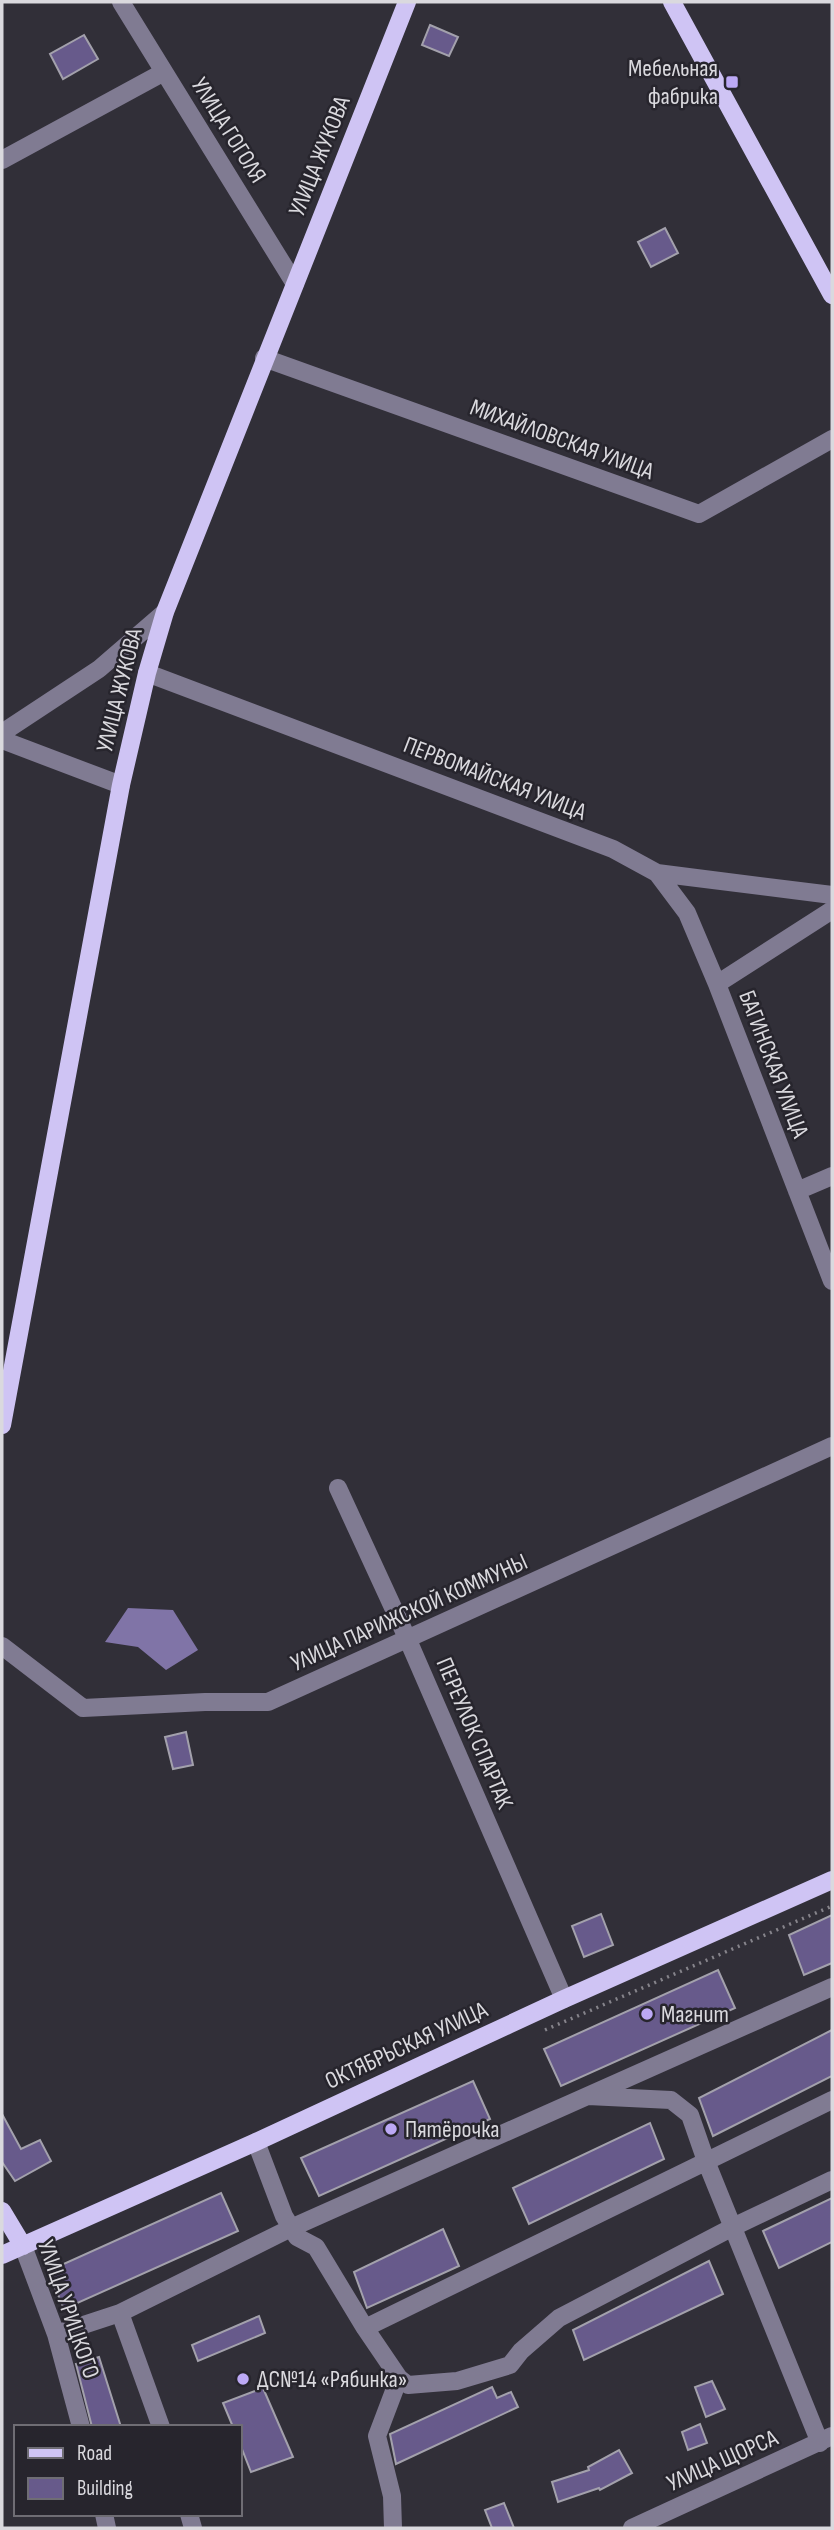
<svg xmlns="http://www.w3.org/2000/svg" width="834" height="2530" font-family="'Sofia Sans Condensed',sans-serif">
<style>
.water{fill:#8074a7}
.building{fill:#675a8b;stroke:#a3a1ac;stroke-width:2}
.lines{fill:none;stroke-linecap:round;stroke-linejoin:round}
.path{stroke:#86848b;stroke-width:3.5;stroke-dasharray:2 5;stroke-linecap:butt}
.minor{stroke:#807b92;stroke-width:18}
.major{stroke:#cfc4f4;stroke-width:18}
.poi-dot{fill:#bca9f5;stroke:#27252d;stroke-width:2.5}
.labels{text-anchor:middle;stroke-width:5;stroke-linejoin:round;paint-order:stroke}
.poi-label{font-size:24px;fill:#dad9de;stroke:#27252d;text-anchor:start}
.street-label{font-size:24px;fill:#dad9de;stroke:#27252d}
</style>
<rect width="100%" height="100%" fill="#312f38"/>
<path class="water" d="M128,1608L173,1610L198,1650L166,1670L138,1647L105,1642Z"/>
<path class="building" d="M430,25L458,37L449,56L422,45Z
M84,35L98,59L63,79L50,54Z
M665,228L678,253L651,267L638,242Z
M186,1732L193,1765L173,1769L165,1737Z
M601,1914L613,1945L584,1957L572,1926Z
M832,1915V1963L804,1975L789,1935Z
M718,1970L735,2008L561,2086L544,2049Z
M832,2030V2076L713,2136L699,2098Z
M473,2081L490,2119L319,2196L301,2158Z
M2,2114L21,2149L40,2140L51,2161L15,2181L2,2162Z
M650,2123L664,2159L529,2224L513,2188Z
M221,2193L238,2231L64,2309L48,2271Z
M832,2198V2242L779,2268L763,2231Z
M443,2229L459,2266L367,2308L354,2272Z
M709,2261L723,2294L584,2360L573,2330Z
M259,2316L265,2333L198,2361L192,2345Z
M99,2357L121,2427H92L76,2364Z
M712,2381L725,2409L706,2417L695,2387Z
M492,2387L497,2398L511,2392L518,2407L396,2464L390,2434Z
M263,2388L293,2457L251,2472L240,2444V2427H233L223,2403Z
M700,2424L707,2443L688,2450L682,2432Z
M619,2450L632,2473L600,2490L599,2488L558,2502L552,2482L589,2470L588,2467Z
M504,2503L514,2528H492L485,2510Z"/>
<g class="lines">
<path class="path" d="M545,2030L832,1906"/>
<path class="minor" d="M121,2L295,284
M2,160L164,72
M264,358L699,514L832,439
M147,673L613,849L657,873L832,895
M2,733L99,669L165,612
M2,740L121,785
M657,873L687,913L717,984L832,1281
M717,984L832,910
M797,1191L832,1176
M338,1488L408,1640L564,1999
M2,1646L83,1708L205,1702H268L832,1446
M588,2096L671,2100L690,2115L706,2161L820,2443
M256,2142L284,2216L297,2237L316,2247L365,2328L399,2378L408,2385L457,2381L510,2365L521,2351L559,2318L733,2227L832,2180
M23,2246L56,2334L81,2427
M120,2313L161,2427
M365,2328L832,2100
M56,2334L120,2313L291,2228L832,1987
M104,2514L107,2528
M189,2514L193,2528
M393,2528L392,2496L377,2436L399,2378
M632,2528L832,2436"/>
<path class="major" d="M672,2L832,295
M2,1425L121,785L147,673L165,612L407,2
M2,2211L23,2246
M2,2255L256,2142L564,1999L832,1880"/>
</g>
<g class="poi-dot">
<rect x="725" y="75" width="14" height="14" rx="3.5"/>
<circle cx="647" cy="2014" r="7"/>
<circle cx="391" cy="2129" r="7"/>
<circle cx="243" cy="2379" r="7"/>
</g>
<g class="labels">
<g class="poi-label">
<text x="718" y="76" text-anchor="end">Мебельная<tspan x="718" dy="28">фабрика</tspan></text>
<text x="661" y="2022">Магнит</text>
<text x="405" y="2137">Пятёрочка</text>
<text x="257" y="2387">ДС№14 «Рябинка»</text>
</g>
<g class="street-label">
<text transform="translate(229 130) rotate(58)" y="8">УЛИЦА ГОГОЛЯ</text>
<text transform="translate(319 156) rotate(-68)" y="8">УЛИЦА ЖУКОВА</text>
<text transform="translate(562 439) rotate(20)" y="8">МИХАЙЛОВСКАЯ УЛИЦА</text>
<text transform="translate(119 690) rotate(-76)" y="8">УЛИЦА ЖУКОВА</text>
<text transform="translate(495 778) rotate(21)" y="8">ПЕРВОМАЙСКАЯ УЛИЦА</text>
<text transform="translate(774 1064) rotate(69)" y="8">БАГИНСКАЯ УЛИЦА</text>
<text transform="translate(409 1612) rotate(-24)" y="8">УЛИЦА ПАРИЖСКОЙ КОММУНЫ</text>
<text transform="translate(475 1733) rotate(67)" y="8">ПЕРЕУЛОК СПАРТАК</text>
<text transform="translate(406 2045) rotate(-25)" y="8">ОКТЯБРЬСКАЯ УЛИЦА</text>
<text transform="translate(69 2309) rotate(71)" y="8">УЛИЦА УРИЦКОГО</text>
<text transform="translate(722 2460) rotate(-24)" y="8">УЛИЦА ЩОРСА</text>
</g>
</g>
<rect width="834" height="2530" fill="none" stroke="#dad9de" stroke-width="7"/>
<rect x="14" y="2425" width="228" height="91" fill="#27252d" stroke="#6f6d74" stroke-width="2"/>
<rect x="28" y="2448" width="35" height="10" fill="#cfc4f4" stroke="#6f6d74" stroke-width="2"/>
<text x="77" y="2460" font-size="21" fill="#dad9de">Road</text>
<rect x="28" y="2478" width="35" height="21" fill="#675a8b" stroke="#6f6d74" stroke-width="2"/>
<text x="77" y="2495" font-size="21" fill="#dad9de">Building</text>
</svg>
